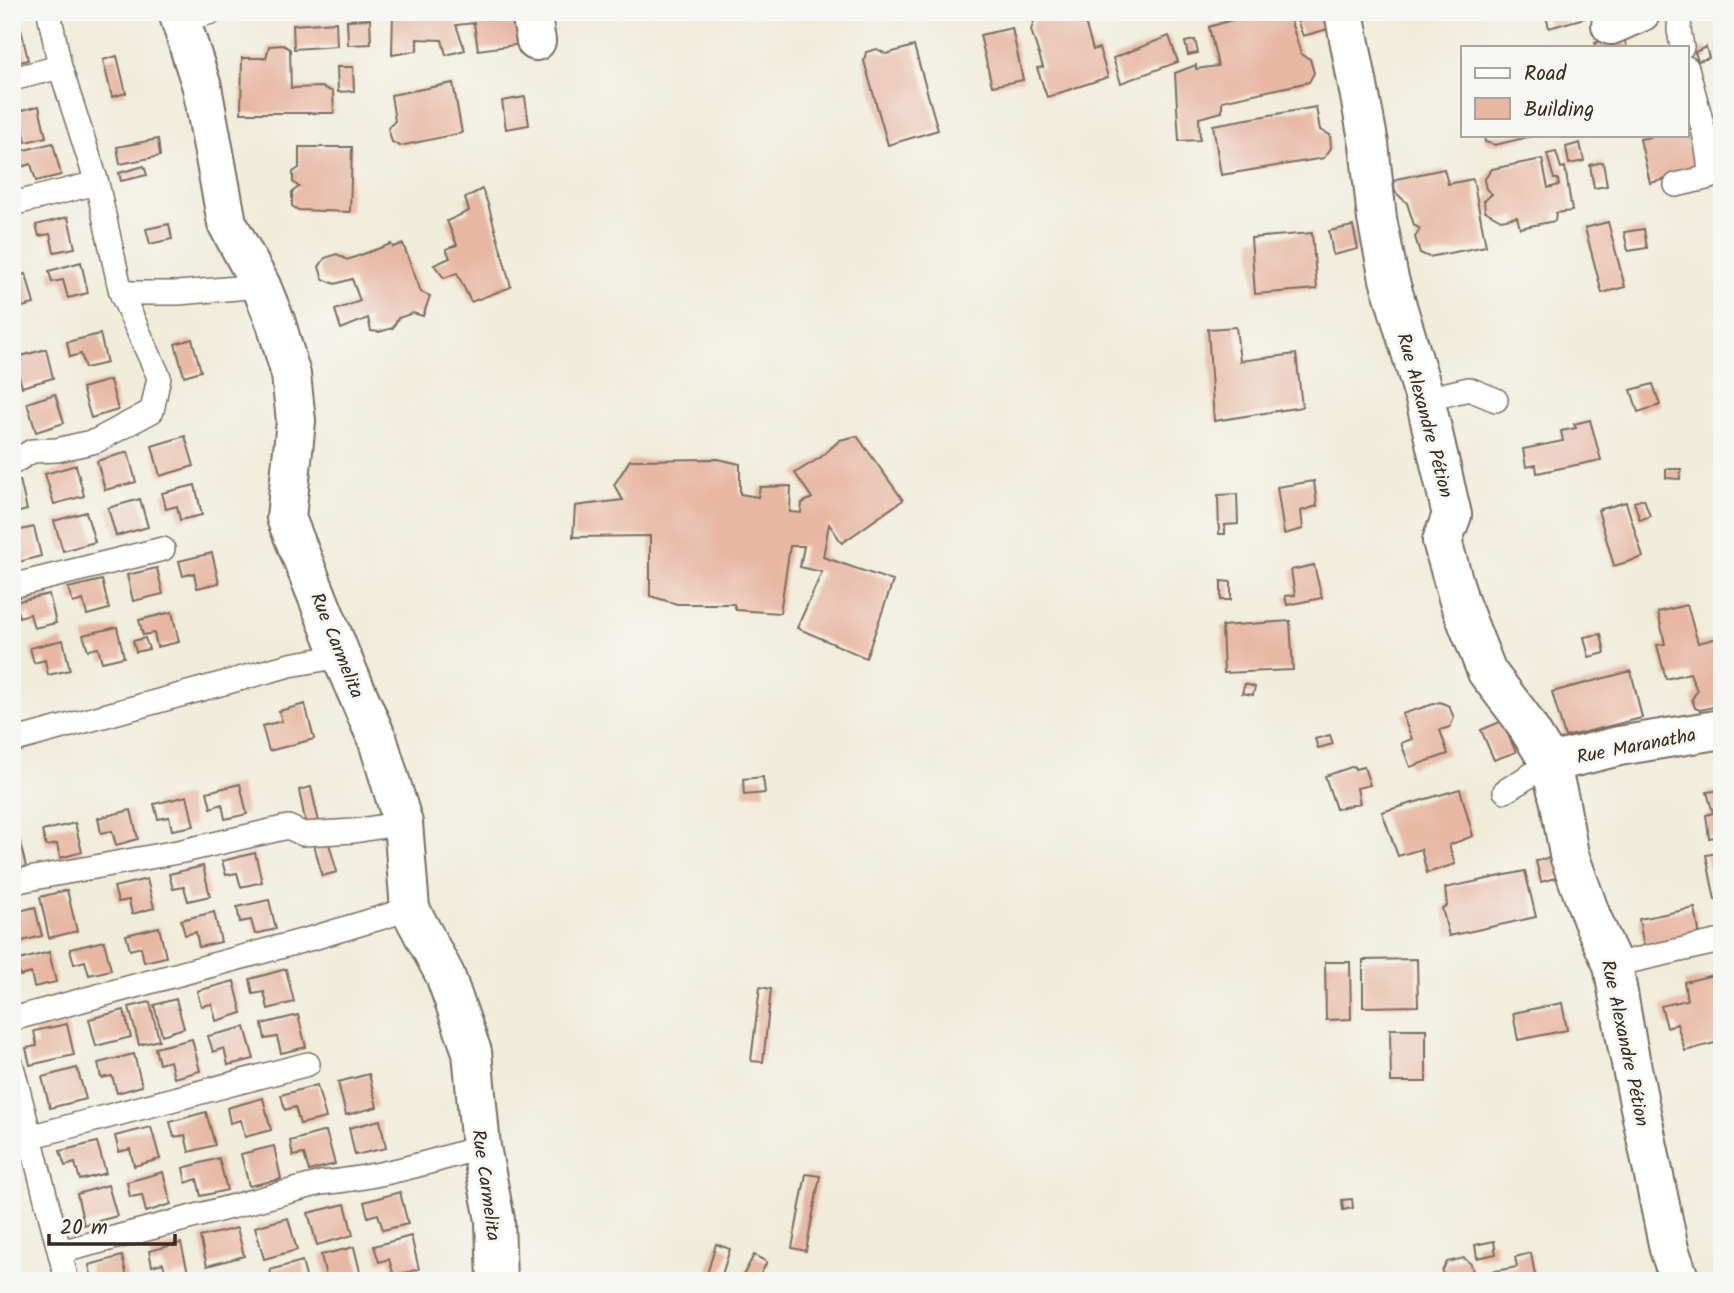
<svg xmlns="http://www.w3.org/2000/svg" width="1734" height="1293" font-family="Kalam,sans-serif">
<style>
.building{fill:#e7b7a3}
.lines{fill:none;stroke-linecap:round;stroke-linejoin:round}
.service-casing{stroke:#7a6e60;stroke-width:26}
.minor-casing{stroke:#7a6e60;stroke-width:42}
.service{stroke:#fff;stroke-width:23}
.minor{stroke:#fff;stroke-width:38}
.labels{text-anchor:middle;stroke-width:6;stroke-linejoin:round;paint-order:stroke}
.street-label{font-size:19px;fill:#3b2a1e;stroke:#f6f6f2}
</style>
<rect width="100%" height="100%" fill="#f6f6f2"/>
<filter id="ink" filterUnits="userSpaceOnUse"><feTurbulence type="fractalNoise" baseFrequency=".0143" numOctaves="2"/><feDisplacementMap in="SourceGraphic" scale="14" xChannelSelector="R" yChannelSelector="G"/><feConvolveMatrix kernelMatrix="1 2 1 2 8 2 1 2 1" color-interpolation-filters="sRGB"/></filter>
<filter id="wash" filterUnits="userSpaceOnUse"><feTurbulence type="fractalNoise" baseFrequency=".00686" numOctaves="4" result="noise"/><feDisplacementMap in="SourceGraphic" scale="28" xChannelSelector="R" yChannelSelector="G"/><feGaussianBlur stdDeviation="1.57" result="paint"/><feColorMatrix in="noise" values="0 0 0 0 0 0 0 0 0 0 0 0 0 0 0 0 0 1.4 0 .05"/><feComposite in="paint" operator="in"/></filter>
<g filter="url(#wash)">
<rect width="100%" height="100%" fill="#f0ecda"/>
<g id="blocks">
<path class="building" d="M393,12H518L523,44L478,50L474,23L456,25L465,50L446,55L442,40L417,39V51L392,55Z
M1062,12H1082L1093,50L1099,48L1108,77L1047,97L1037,68L1043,67L1031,30L1034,21L1040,16L1049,19L1060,17Z
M1257,12H1288L1301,54L1310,59L1314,73L1309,82L1222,101V112L1199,118L1200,140L1179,141L1175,73L1196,65V69L1218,66L1209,27Z
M1294,12H1323L1328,29L1303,36Z
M1545,12H1602V13L1549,28Z
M370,19L371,44L348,45L347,20Z
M336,22L337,46L294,49L293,25Z
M1012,28L1023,80L992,86L980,35Z
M21,29L28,60L12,64V31Z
M1621,32L1627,47H1596L1595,43Z
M1169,36L1178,62L1121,83L1113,58Z
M1195,40L1198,53L1188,55L1185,42Z
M283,45L290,49L291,88L322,87L333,92L334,113H241L242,58H266L269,46Z
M1722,45V61H1721L1716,46Z
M914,46L938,130L888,145L864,61L866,52L877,49L886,54Z
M1706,47L1709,58L1698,61L1695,52Z
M117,56L126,93L112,97L103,60Z
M337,67H353L354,91L338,92Z
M453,83L462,133L400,146L392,142L388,128L395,121L391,95Z
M525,97L529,125L506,129L502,101Z
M39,106L46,137L26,142L22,123L12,126V113Z
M1316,107L1320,130L1330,135L1331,148L1324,158L1221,175L1213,125Z
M1691,128L1701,171L1650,183L1640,139L1660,135H1687V129Z
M1722,134V159L1719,160L1716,135Z
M1484,135H1531L1532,136L1495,145L1485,142Z
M158,139L160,156L120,164L117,147Z
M53,143L61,175L36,181L31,164L21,167L16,152Z
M1580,143L1584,161L1569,164L1566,147Z
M299,147H352L350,212L298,210L292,206V192L299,187L293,182V172L299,168Z
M1556,152L1561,168L1565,167L1572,211L1556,213L1555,221L1520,228L1517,217L1501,220L1485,211L1484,201L1492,194L1486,189L1484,180L1492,169L1542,159L1548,188L1559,185L1558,179H1554L1547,154Z
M1603,162L1607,186L1594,188L1590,165Z
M144,166L147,175L121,181L119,173Z
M1444,169L1448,184L1473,179L1486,246L1429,257L1420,253L1415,237L1420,229L1414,225L1407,203L1395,192L1394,184L1396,179Z
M482,189L488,204L511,287L471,302L457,273L444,278L434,265L450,258L446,249L457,245L447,221L469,211L465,198Z
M68,217L75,248L54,252L50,234L39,236L36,225Z
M1608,222L1625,287L1602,293L1585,228Z
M169,224L172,239L150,244L146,229Z
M1353,226L1358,249L1333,255L1329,231Z
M1644,229L1647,248L1628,251L1624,232Z
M12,230H14L22,260L12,263Z
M1312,233L1317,289L1255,294L1251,238Z
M391,244L393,247L403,244L421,292L430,296L423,316L413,313L398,318L393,328L379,332L371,331L368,318L341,329L335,310L360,301L352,279L335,284L323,279L319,267L325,258L337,254L347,260Z
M81,262L88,293L68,298L63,280L52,282L49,271Z
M26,274L34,304L14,309L12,277Z
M1236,327L1240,361L1296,354L1302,407L1214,421L1208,329Z
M100,334L107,363L85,368L81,354L70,357L67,342Z
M192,339L201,371L184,376L175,344Z
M46,349L53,378L22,387L14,358Z
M110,380L118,410L91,418L82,388Z
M1653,384L1660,405L1638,412L1631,390Z
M55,394L64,423L36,432L27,403Z
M1590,420L1601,460L1537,473L1536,465L1526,467L1523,449L1563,441L1561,431L1576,428L1574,424Z
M185,436L194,466L160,476L152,446Z
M857,436L903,500L842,543L829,524L823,557L893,581L866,658L797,628L822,572L800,567L804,546H790L780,613L736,610L734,604H677L650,596V536L573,537L575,506L623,500L614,485L630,460L718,459L740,464V494L758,497L760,487L791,486L790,512L801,513L802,503L812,498L795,473L821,457L840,440Z
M128,452L136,482L105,490L97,461Z
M76,465L84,496L54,504L45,474Z
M1666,469H1681L1680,479L1666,478Z
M20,480L27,510L12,514V482Z
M1314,481L1317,506L1301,511L1303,529L1284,534L1277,487Z
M195,485L202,515L180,520L177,506L166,509L162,493Z
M1237,494L1238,524L1225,525V534H1219L1218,495Z
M140,499L148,527L116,536L108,508Z
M1644,499L1650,516L1640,520L1634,502Z
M1626,502L1643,557L1614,566L1598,510Z
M86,512L95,542L63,551L54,521Z
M34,527L41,556L19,562L16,547L12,548V532Z
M212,553L219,583L197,588L194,573L183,576L179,561Z
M1314,565L1322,598L1287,605L1285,596L1295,595L1291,570Z
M157,568L163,594L133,601L127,575Z
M102,580L109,609L87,615L83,600L73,603L68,588Z
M1221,581L1231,582V600H1221Z
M49,594L56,623L34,628L30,614L19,617L15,602Z
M1687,605L1698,643L1722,637V705L1700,710L1695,708L1692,699L1697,691L1690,673L1666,679L1657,645L1665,644L1658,612Z
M172,612L179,642L157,647L154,633L143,635L139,620Z
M1290,621L1293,670L1224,673L1222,626Z
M117,627L124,657L102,662L98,648L88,650L83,635Z
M1601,634L1605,653L1589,657L1584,637Z
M145,638L149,649L136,652L133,641Z
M63,640L70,670L48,675L45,660L34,663L30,648Z
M1631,671L1642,718L1565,737L1552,692Z
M12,676L21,709L12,711Z
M1245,684L1255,687L1253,695L1242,693Z
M1440,702L1449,706L1454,718L1450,727L1440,730L1448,754L1410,767L1401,743L1412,739L1402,714Z
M305,704L314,739L269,751L262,726L282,721L279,711Z
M1502,721L1516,752L1494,760L1481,730Z
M1330,735L1333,744L1318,748L1315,739Z
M1354,766L1355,769L1364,767L1370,785L1357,788L1360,803L1336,809L1325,776Z
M763,777L765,793L744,795L743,779Z
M240,784L247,814L225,819L222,804L211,808L207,792Z
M311,787L319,822L306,825L299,790Z
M1460,789L1473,836L1449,845L1455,864L1427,873L1421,849L1398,856L1382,812Z
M1722,790V836L1709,838L1706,815L1713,813L1707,792Z
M187,796L194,826L172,830L169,817L158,819L154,804Z
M131,810L138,839L116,845L112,831L101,833L98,818Z
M75,823L82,852L60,858L57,844L46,846L42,831Z
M19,838L26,867L12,870V839Z
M328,840L337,872L322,876L314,844Z
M1722,852V899L1715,900L1706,855Z
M255,853L262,882L241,887L237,873L226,875L222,861Z
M1558,856L1562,876L1541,882L1536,861Z
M203,866L210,896L188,901L184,887L173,889L169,874Z
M1525,871L1536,917L1449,936L1442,908L1447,906L1445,888Z
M147,879L154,908L132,914L129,900L118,902L114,887Z
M67,890L77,931L49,938L40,897Z
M269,900L276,929L255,934L251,920L240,922L237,907Z
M35,907L42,936L14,943L12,913Z
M1695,908L1700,937L1644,948L1639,919Z
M214,912L221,942L199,947L196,932L185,935L181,920Z
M159,927L166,957L144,962L141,947L130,950L126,935Z
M104,941L111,970L89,975L85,961L74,964L70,949Z
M49,952L56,982L34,987L31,973L20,976L16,961Z
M1417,959L1418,1006L1363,1007V960Z
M1325,962H1350L1351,1019L1326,1020Z
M286,969L294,1002L268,1009L264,992L253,994L250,979Z
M1722,973V1041L1685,1051L1677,1024L1667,1027L1661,1006L1687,1000L1684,982Z
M234,981L242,1013L216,1021L212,1004L201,1006L197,991Z
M760,987L771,989L763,1062L751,1061Z
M176,999L184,1028L162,1035L154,1005Z
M150,1002L159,1040L139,1045L129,1007Z
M1562,1003L1567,1030L1518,1040L1513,1013Z
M124,1010L131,1037L96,1046L89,1019Z
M298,1015L306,1047L281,1053L277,1037L265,1039L262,1024Z
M67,1024L74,1055L30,1065L26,1048L37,1046L34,1031Z
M245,1027L254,1059L228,1065L224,1048L213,1052L208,1036Z
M1390,1029H1426V1082H1391Z
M192,1039L200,1071L174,1078L170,1061L159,1064L155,1048Z
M134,1054L142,1086L117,1093L112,1076L101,1078L98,1063Z
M77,1068L86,1099L50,1108L42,1077Z
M369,1074L377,1107L346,1115L338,1082Z
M317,1085L326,1118L300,1124L295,1107L285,1110L281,1095Z
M263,1098L271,1130L245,1137L241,1120L230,1123L227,1108Z
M206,1112L215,1145L189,1152L185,1135L174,1137L170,1122Z
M380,1120L386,1148L355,1155L349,1128Z
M151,1127L160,1159L134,1166L130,1149L119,1152L115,1136Z
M326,1131L335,1164L309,1171L304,1154L293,1156L290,1141Z
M97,1142L106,1173L80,1180L75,1163L65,1166L60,1151Z
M274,1146L281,1179L249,1186L241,1154Z
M219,1158L227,1190L201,1196L197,1179L186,1183L183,1168Z
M163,1172L171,1204L146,1212L142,1195L130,1197L127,1182Z
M806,1174L820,1176L806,1251L792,1248Z
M108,1185L117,1216L84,1225L77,1194Z
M400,1192L408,1224L383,1230L378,1214L368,1217L364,1202Z
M1352,1199L1353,1208L1343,1210L1342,1200Z
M345,1204L353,1235L317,1245L308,1213Z
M288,1218L297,1250L264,1259L255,1227Z
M237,1228L244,1256L207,1266L200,1237Z
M411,1236L419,1269L394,1276L389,1259L379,1262L374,1246Z
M1494,1241L1496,1254L1477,1258L1475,1245Z
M181,1243L188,1272L167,1278L163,1263L152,1266L149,1251Z
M716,1244L730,1249L720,1281H705Z
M354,1247L362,1280L327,1281L321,1255Z
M1531,1253L1535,1275L1549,1281H1444L1442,1271L1447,1262L1464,1258L1471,1264L1474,1275L1517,1267L1515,1257Z
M754,1255L767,1262L757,1281H740Z
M122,1256L128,1281H104L103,1277L92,1280L89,1265Z
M302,1261L307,1281H273L270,1270Z"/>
</g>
</g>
<g filter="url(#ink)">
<use href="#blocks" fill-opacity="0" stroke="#7a6e60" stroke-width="2"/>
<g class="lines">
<g class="service-casing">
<path id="service" d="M49,12L60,67L97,183L121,293H178L261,286
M1680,12L1679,30L1682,47
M181,20L212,12
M12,79L60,67
M1676,185L1710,177C1709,140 1696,104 1687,68
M12,204L97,183
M1425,399L1469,389L1496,400
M12,463L32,451L57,450L96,441L152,411L159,377L121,293
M12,586L163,549
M12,741L290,665L341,656
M1505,791L1550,763
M12,882L183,851L288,827L303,834L354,831L403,823
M1613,965L1716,942
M12,1019L313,938L410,909
M12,1066L67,1281
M29,1137L308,1064
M60,1252L321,1183C376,1178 428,1163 481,1147"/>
</g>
<g class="minor-casing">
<path id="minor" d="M178,12L202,87L227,223L261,286L276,323L291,375L296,421L286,518L341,656L378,741L403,823L410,909L445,975L472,1052L481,1147L495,1220L497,1281
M531,12L536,41
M1344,12L1369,144L1377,219L1389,279L1425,399L1452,515L1442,541L1459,601L1487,672L1520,715L1550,763L1560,803L1569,855L1592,919L1613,965L1627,1044L1669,1249L1680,1281
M1611,25L1641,12
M1550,763L1619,746L1722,729"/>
</g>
<use href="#service" class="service"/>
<use href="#minor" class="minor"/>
</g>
</g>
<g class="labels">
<g class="street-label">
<text transform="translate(1426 415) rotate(75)" y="7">Rue Alexandre Pétion</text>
<text transform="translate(338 645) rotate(68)" y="7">Rue Carmelita</text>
<text transform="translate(1636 745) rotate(-11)" y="7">Rue Maranatha</text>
<text transform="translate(1626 1043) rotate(78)" y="7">Rue Alexandre Pétion</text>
<text transform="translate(487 1185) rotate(82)" y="7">Rue Carmelita</text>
</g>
</g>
<rect width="1734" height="1293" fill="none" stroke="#f6f6f2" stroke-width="42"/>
<rect x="1461" y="46" width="228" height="91" fill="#f6f6f2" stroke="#aba49d" stroke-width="2"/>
<rect x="1475" y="68" width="35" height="10" fill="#ffffff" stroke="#aba49d" stroke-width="2"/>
<text x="1524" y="80" font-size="21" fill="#3b2a1e">Road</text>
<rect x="1475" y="98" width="35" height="21" fill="#e7b7a3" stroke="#aba49d" stroke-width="2"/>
<text x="1524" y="116" font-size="21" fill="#3b2a1e">Building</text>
<path d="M49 1234v10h126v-10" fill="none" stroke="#3b2a1e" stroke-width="3.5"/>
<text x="60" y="1234" font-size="21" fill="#3b2a1e" stroke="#f6f6f2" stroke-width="5" paint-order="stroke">20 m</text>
</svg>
